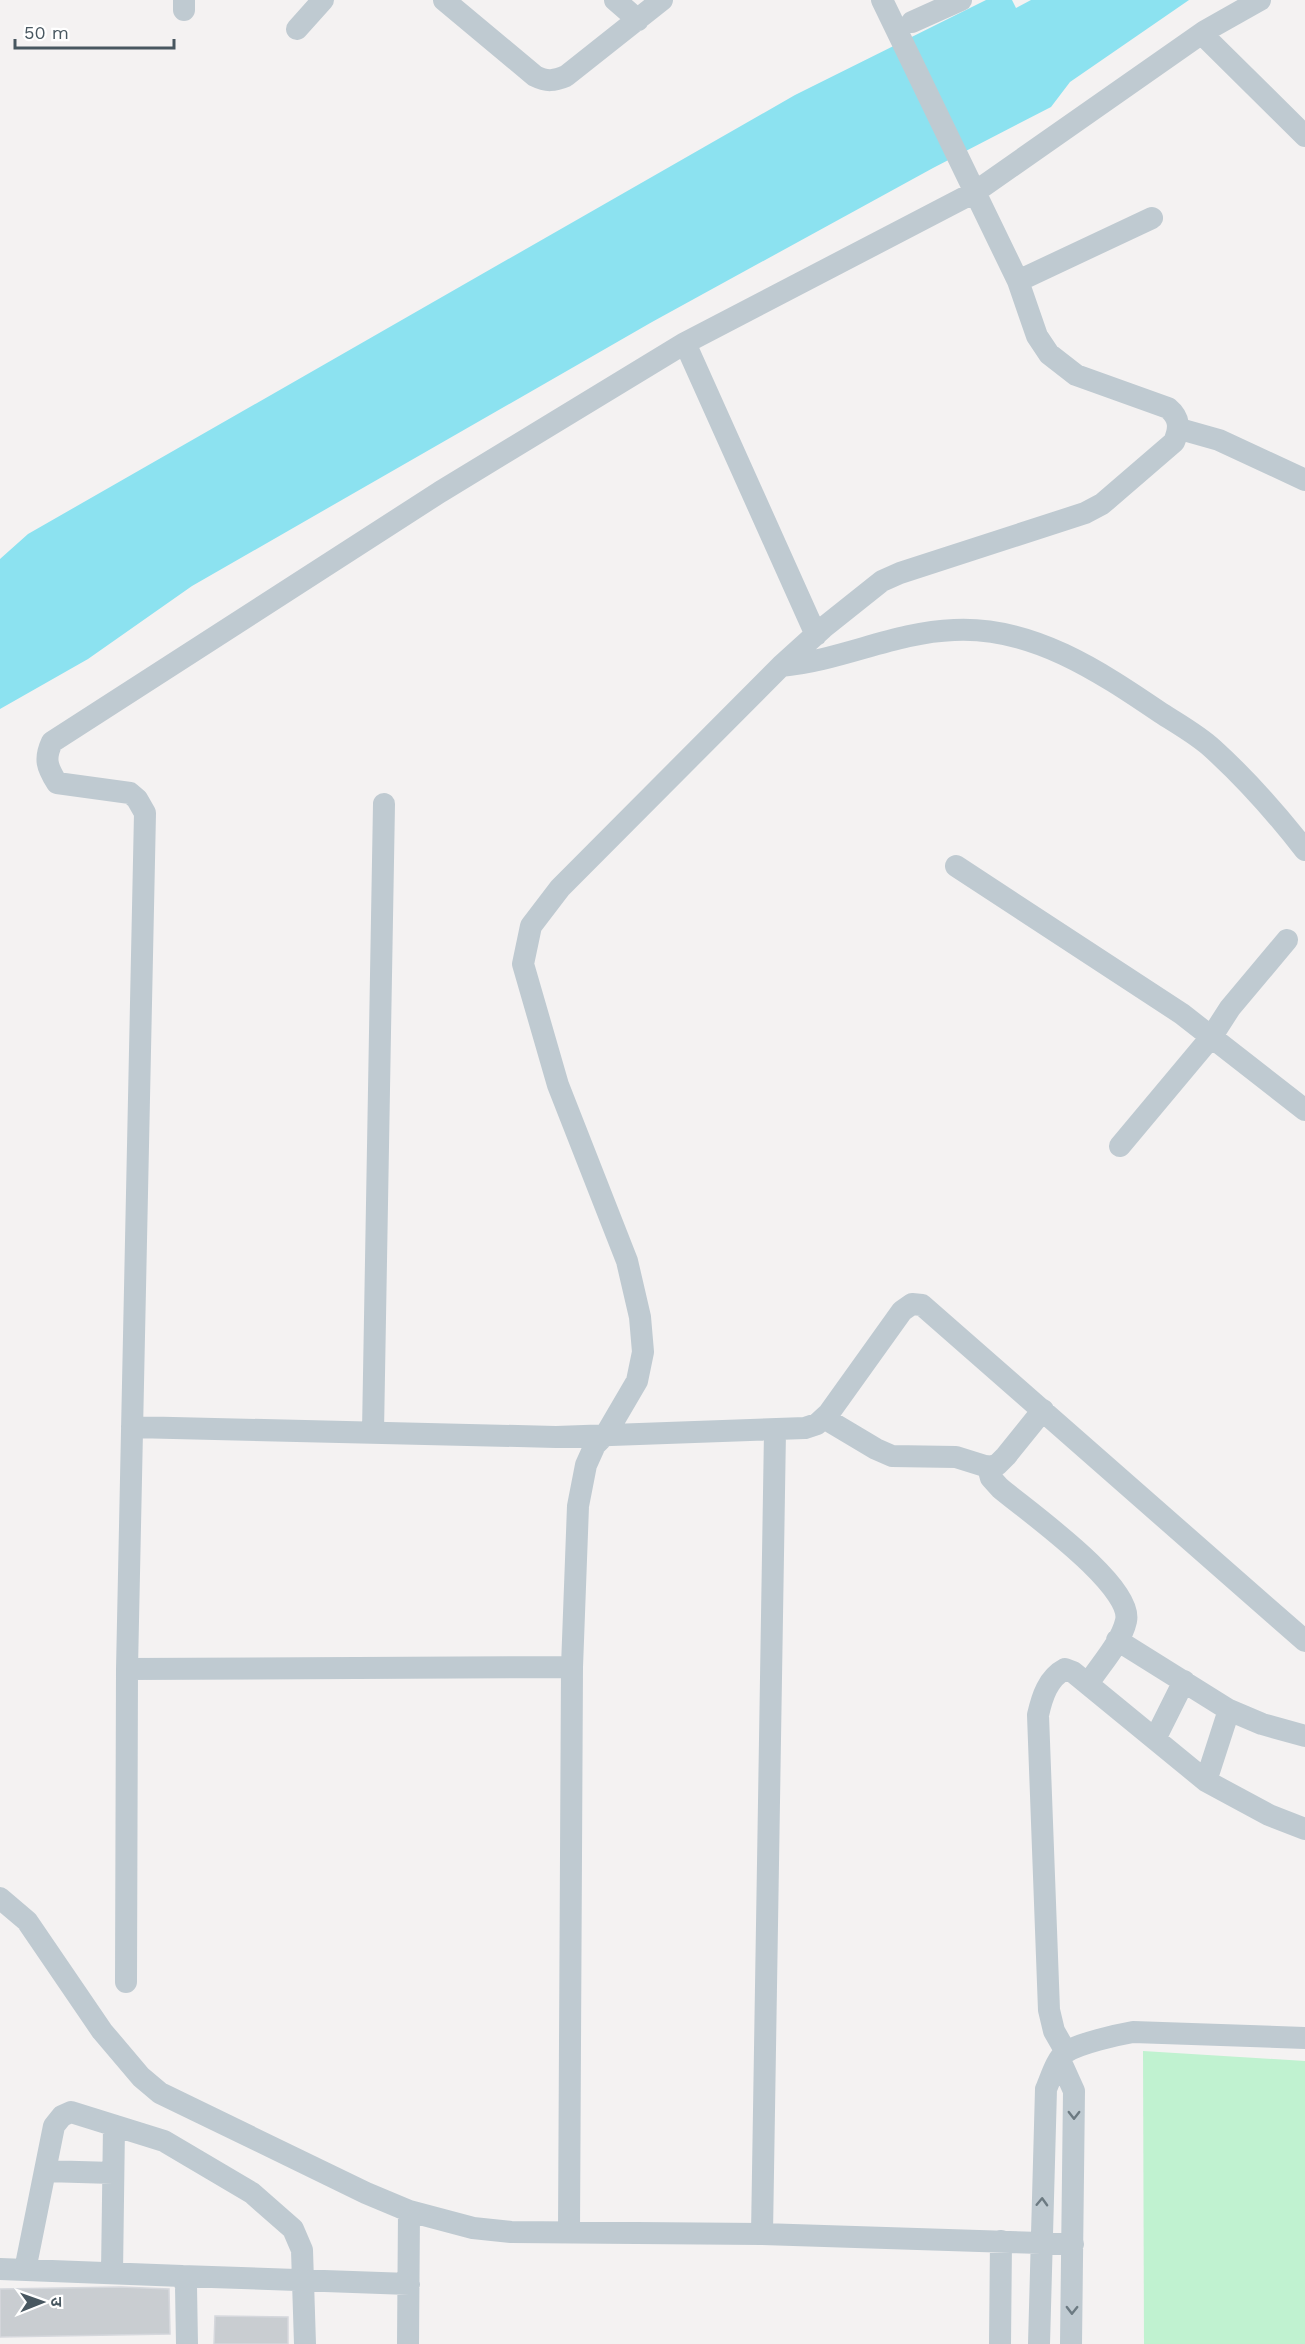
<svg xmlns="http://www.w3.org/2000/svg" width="1305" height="2344" font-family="'Work Sans','Noto Sans Devanagari',sans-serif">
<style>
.green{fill:#c0f2d0}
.water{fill:#8ce2f0}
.building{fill:#c9cdd1;stroke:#d6d8dd;stroke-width:1.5}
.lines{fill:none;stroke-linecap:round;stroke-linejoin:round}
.minor{stroke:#bfcad1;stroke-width:22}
.oneway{stroke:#6c7a82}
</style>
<rect width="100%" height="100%" fill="#f4f2f2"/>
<path class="green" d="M1143,2051L1305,2061V2344H1144Z"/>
<path class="water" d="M986,0H1012L1016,8L1031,0H1189L1070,82L1051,107L933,168L652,322L192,586L88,659L0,709V559L28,534L795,95Z"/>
<path class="building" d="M121,2287L169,2289L170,2334L0,2337V2289Z
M215,2316L288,2317V2344H214Z"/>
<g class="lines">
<path class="minor" d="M444,0L535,76C547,82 554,81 566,76L662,0
M615,0L638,20
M184,10V0
M912,22L961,0
M297,29L323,0
M1202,34L1305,136
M1018,281L1152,218
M685,343L816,635
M1180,429L1219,440L1305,480
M781,666C840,661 895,632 954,630C1032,626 1099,671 1161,713C1178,724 1198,735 1213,749C1247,780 1277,814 1305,850
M956,866L1182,1014L1305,1110
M1120,1146L1212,1036L1230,1008L1287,940
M824,1418L876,1449L892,1456L956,1457L988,1467L997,1465L1006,1456L1043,1410
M132,1427L556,1437L805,1428L817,1424L829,1413L902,1311L912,1304L922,1305L1305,1641
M373,1432L384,804
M988,1467L991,1478L1000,1488C1026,1510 1134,1586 1126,1621C1121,1643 1100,1665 1088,1684
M1117,1640L1229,1710
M127,1669L572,1667
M1155,1739L1184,1681
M1206,1781L1229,1710L1262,1724L1305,1736
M0,1898L27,1921L102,2031L141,2077L160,2093L366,2193L409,2211L473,2228L511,2232L762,2234L1073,2244
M126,1982L127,1669L145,813L137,799L130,793L57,783C47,767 44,759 52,742L440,492L685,343L975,192L1205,31L1260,0
M1066,2052L1054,2031L1049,2010L1038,1715C1042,1697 1048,1678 1065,1669L1073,1672L1206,1781L1269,1815L1305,1829
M1060,2060L1074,2091L1071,2344
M45,2171L113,2173
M569,2231L572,1667L578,1506L586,1465L595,1445L606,1434L637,1381L643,1352L640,1317L627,1261L558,1085L523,964L531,926L560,888L781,666L823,628L882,581L900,573L1085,513L1102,504L1174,442C1180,428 1180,418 1168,408L1076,375L1049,354L1037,336L1018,281L882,0
M762,2234L775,1431
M0,2269L182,2276L186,2286L187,2344
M25,2270L54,2126L62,2116L71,2112L164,2141L252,2193L293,2229L302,2250L305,2344
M112,2273L114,2126
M182,2276L409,2284
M408,2344L409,2211
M1000,2344L1001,2241
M1039,2344L1046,2089C1051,2078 1056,2059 1066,2052C1081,2043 1116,2035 1133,2032L1305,2038"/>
</g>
<defs><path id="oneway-chevron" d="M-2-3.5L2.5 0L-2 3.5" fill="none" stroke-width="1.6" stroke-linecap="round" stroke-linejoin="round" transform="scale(1.5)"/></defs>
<g class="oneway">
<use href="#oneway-chevron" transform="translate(1074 2115) rotate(90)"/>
<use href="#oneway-chevron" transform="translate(1042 2202) rotate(-88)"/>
<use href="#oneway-chevron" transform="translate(1072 2310) rotate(91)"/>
</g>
<g transform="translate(42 2302) rotate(89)" stroke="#ffffff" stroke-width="4.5" paint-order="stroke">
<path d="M0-4.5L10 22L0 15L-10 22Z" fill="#485760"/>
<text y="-9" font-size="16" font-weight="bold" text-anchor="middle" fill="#485760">उ</text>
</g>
<path d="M15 39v9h159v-9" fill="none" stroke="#485760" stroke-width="3"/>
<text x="24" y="39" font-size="18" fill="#485760" stroke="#ffffff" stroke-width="4.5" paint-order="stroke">50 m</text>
</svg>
